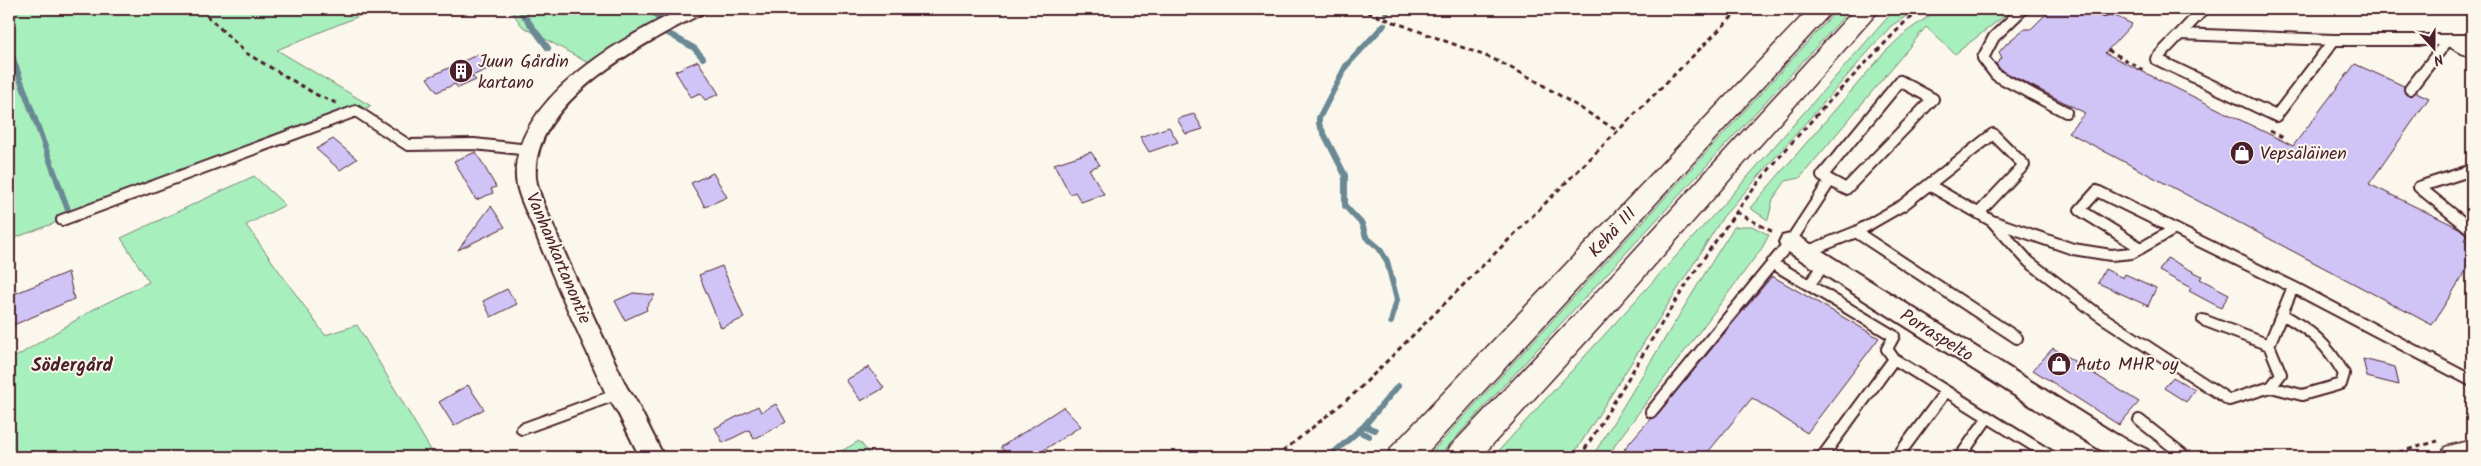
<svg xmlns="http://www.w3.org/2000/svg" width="2481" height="466" font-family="Kalam,sans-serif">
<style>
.green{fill:#a7efbc;stroke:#788774}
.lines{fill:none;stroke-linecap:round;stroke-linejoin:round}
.stream{stroke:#6a8994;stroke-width:6}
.building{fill:#d0c3f5;stroke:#4a1f2b}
.service-casing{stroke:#4a1f2b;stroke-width:14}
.minor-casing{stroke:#4a1f2b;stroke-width:4}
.secondary-casing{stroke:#4a1f2b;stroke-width:3}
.trunk-casing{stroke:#4a1f2b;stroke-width:3}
.path{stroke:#4a1f2b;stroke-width:3;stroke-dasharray:5 4;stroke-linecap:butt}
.service{stroke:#fbf7ec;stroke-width:10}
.minor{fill:#fbf7ec;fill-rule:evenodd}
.secondary{fill:#fbf7ec;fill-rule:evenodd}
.trunk{fill:#fbf7ec;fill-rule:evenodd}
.labels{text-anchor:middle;stroke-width:4;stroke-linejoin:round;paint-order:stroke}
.poi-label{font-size:18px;fill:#4a1f2b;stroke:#fbf7ec;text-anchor:start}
.street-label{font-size:18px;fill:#4a1f2b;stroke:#fbf7ec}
.neighbourhood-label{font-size:19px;font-weight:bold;fill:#4a1f2b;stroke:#fbf7ec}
</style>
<rect width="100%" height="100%" fill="#fbf7ec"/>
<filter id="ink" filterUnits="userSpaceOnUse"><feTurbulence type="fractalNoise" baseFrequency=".02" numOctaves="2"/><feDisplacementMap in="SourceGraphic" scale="10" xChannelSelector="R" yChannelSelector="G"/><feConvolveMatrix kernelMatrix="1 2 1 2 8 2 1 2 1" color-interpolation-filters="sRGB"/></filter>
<g filter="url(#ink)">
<path class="green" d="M9,9H376L277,50L371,106L9,240Z
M510,9H652L669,10L656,22L590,64L522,26Z
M1838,9H1851L1438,457H1427Z
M1895,9H1917L1891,26L1723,217L1572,457H1493L1729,198Z
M1939,9H2013L1955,54L1926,27L1800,178L1786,181L1773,199L1768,220L1750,208L1885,52L1906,32Z
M254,176L285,205L246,225L325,335L357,325L435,457H9V361L94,309L149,282L121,238Z
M1743,226H1752L1769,235L1762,248L1616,443L1609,457H1592L1718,252L1734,227Z
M859,441L872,457H831Z"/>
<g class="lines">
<path class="stream" d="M519,9L548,48
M652,9L658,18
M9,12L19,9
M1386,14L1387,9
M1384,25L1346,66L1319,118V124L1345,175V206L1362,224L1366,237L1379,248L1387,261L1397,300L1391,322
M666,32L694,48L703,58
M9,48L68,210
M1364,426L1398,386
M1358,431L1369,436
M1329,457L1364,426L1375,430"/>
</g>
<path class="building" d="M2051,9H2098V14L2101,17L2111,14L2132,24L2105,53L2293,146L2355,64L2404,86L2406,95H2412L2416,92L2429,98L2369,184L2459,228L2467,235L2464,240L2472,244V261L2432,325L2068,132L2085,113L2001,70L1996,64L2002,58L1999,52L2007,43L2024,29H2031Z
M481,53L492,67L472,76L476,80L458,88L455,84L437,92L427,78Z
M698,61L719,94L705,100L700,93L691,97L675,71Z
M1194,114L1203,129L1186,134L1177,119Z
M1169,127L1178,142L1149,152L1140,137Z
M333,139L357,159L340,170L316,149Z
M476,152L496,187L491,189L493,193L476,200L454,161Z
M1091,152L1100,165L1089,169L1104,194L1081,202L1075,192L1070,194L1054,164Z
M713,173L727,197L705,207L691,183Z
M491,206L505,227L458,250Z
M2167,258L2202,276L2200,279L2229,294L2221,308L2189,291L2191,288L2159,271Z
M722,266L744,318L721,328L699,275Z
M2105,269L2123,278L2125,274L2156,288L2148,306L2098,283Z
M68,272L74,299L9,327V296Z
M1772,276L1879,338L1807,433L1752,398L1704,457H1637L1624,449L1650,419L1656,416Z
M507,289L517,304L491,317L483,301Z
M633,293L655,295L646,307L647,310L625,320L615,301Z
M2053,348L2139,402L2119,425L2033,370Z
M2363,359L2395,367L2399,385L2367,377Z
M869,367L884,388L861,401L846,380Z
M2173,377L2195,390L2186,402L2164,388Z
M468,385L484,409L454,426L439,402Z
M776,404L786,422L754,439L749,430L723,443L715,428L758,406L761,412Z
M1063,407L1081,426L1033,457H1008L1001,447Z"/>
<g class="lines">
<g class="service-casing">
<path id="service" d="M2023,9L1994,37L1983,58L1996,75L2066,112
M2204,9L2156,59L2276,116L2334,40
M2104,11L2107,9
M2180,34L2334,40H2472
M1900,81L1933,99L1846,189L1822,176Z
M2410,89L2448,40L2472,53
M2472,170L2419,187L2472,230
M1929,185L1992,221L2073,249L2111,255L2132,253L2175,229
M62,220L356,111L408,145L474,144L529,150
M1992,221L2029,262L2099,315L2229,400L2271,387L2281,374L2269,345L2293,287
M1856,232L2017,338
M2141,248L2080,210L2097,191L2293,287L2472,381
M1806,252L1856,232L1903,205L1993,134L2024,165L1979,213
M1772,263L1894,336L1887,349L1894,359
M1809,285L1825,264
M2203,320L2269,345
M2271,387L2302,395L2341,384L2344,374C2327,344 2312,331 2282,314
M1651,412L1790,242L1830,181
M2139,420L2186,457
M522,429L618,394
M1822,457L1894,359L2052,457
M1897,457L1946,391
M1960,457L1988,417"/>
</g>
<g class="minor-casing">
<path id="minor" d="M682,9H706L703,13C646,42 530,101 536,178C538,194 547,211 553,225C575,280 602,334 627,388L635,399L664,457H640L618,413L606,394C581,338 554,282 532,224C526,211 517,193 516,178C512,99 622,38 682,9Z
M1790,234L1798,236L2117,435L2148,450L2151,457H2116L2099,449L1782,248L1779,242L1782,236Z"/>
</g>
<g class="secondary-casing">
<path id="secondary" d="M2472,440V457H2440L2445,447Z"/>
</g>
<g class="trunk-casing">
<path id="trunk" d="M1809,9H1834L1423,457H1387L1392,447Z
M1855,9H1880L1612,313L1481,457H1445L1450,447L1592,297Z"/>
</g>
<path class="path" d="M200,9L246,53L317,95L336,103
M1359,9L1491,58L1531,78L1618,131
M2108,50L2147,72
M2270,131L2284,138L2282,140
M1736,212L1775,233
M1276,457L1355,393L1740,9
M1580,457C1631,376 1678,291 1735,214C1785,144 1847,83 1906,21L1925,9
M2382,457L2438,441"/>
<use href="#service" class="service"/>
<use href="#minor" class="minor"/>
<use href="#secondary" class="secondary"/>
<use href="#trunk" class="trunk"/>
</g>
</g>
<defs>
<g id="building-disc" transform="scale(1.25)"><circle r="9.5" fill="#4a1f2b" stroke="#fbf7ec"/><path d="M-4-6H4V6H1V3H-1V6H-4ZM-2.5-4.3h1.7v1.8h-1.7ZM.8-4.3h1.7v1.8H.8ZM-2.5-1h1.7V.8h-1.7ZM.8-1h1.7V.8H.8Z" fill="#fff"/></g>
<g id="shop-disc" transform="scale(1.25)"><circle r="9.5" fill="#4a1f2b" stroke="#fbf7ec"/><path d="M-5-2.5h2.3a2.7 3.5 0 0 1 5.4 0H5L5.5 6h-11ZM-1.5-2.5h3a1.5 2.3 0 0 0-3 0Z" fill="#fff"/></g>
</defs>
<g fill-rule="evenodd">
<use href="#building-disc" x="461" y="71"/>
<use href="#shop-disc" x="2242" y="153"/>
<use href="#shop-disc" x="2059" y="364"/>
</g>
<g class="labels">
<g class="poi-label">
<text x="478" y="67">Juun Gårdin<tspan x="478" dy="21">kartano</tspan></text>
<text x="2260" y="159">Vepsäläinen</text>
<text x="2076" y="370">Auto MHR oy</text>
</g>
<g class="street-label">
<text transform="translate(1612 232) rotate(-47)" y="6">Kehä III</text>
<text transform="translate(559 258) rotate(67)" y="6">Vanhankartanontie</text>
<text transform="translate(1937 335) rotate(32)" y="6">Porraspelto</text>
</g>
<g class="neighbourhood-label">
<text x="72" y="371">Södergård</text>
</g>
</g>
<rect width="2481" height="466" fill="none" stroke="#fbf7ec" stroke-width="30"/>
<rect x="15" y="15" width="2451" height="436" fill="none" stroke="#4a1f2b" stroke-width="2" filter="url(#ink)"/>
<g transform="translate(2434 48) rotate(159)" stroke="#fbf7ec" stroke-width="4" paint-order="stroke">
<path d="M0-4L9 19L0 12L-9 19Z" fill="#4a1f2b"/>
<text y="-8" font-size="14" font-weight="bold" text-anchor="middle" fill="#4a1f2b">N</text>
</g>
</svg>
